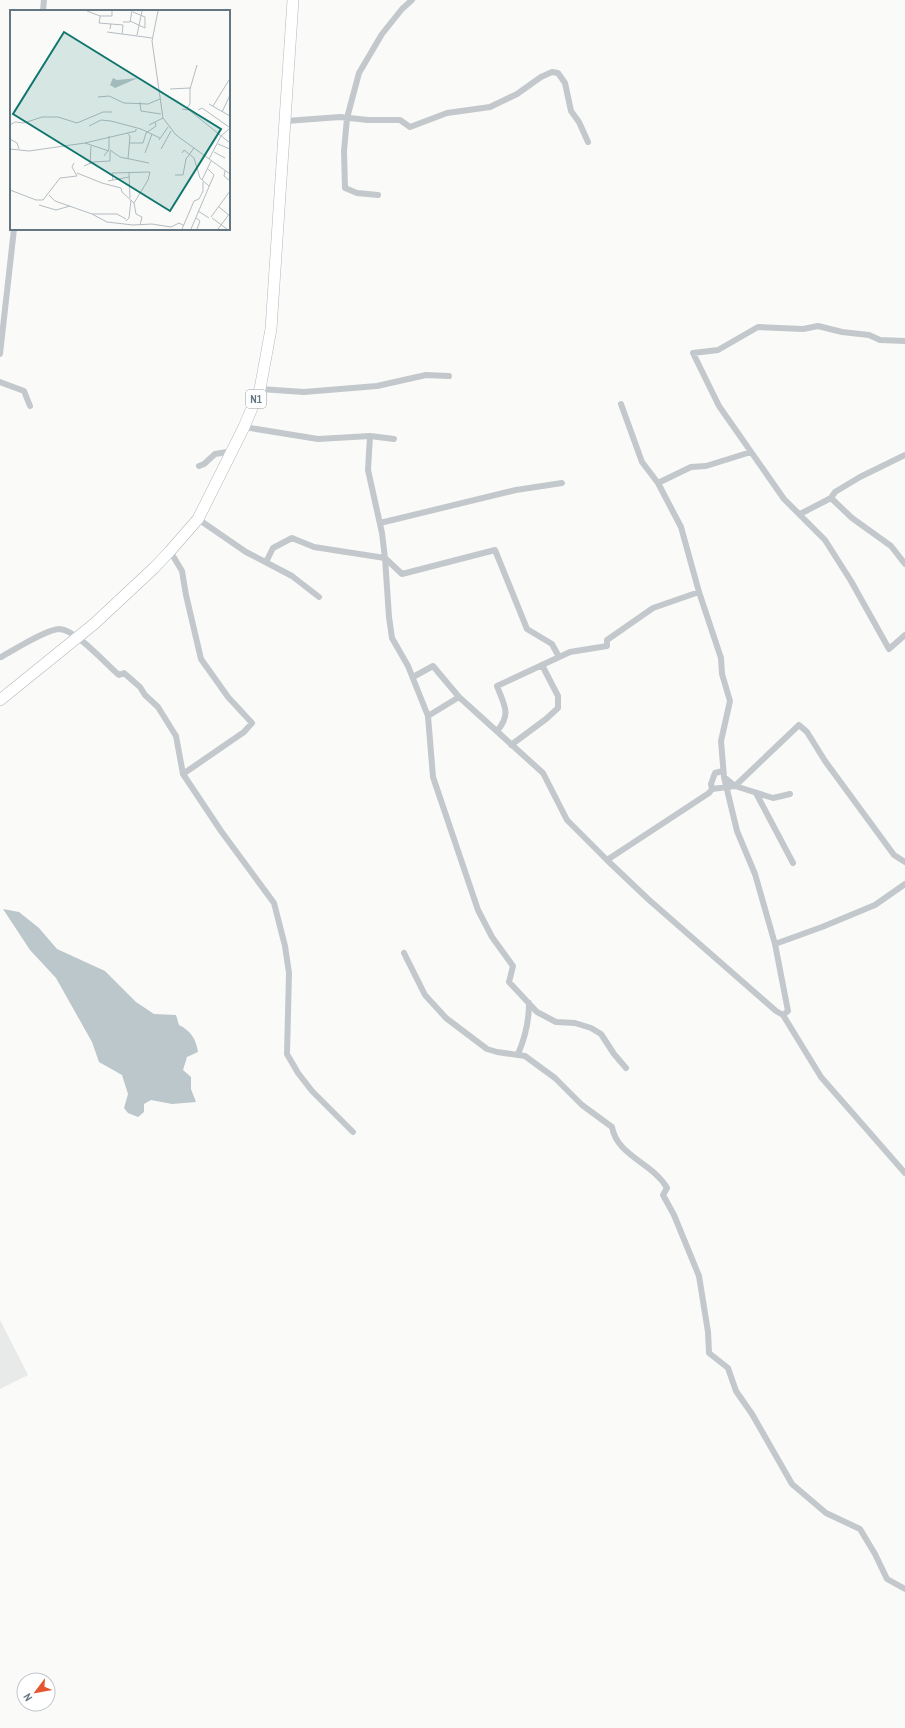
<svg xmlns="http://www.w3.org/2000/svg" width="905" height="1728" font-family="'Archivo Narrow',sans-serif">
<style>
.built{fill:#e8e9e9}
.water{fill:#bbc7cb}
.lines{fill:none;stroke-linecap:round;stroke-linejoin:round}
.trunk-casing{stroke:#b4b9bd;stroke-width:12}
.minor{stroke:#c3c8cc;stroke-width:6}
.trunk{stroke:#fff;stroke-width:11}
.labels{text-anchor:middle;stroke-width:4;stroke-linejoin:round;paint-order:stroke}
.shield{fill:#fff;stroke:#939fa8;stroke-width:1}
.shield-label{font-size:11px;font-weight:bold;fill:#657683}
.inset-road{fill:none;stroke:#b5bdc2;stroke-width:1}
.view{fill:#0f766e;fill-opacity:0.15;stroke:#0f766e;stroke-width:2}
.inset-edge{fill:none;stroke:#657683;stroke-width:2}
</style>
<rect width="100%" height="100%" fill="#fafaf8"/>
<path class="built" d="M0,1320L28,1375L0,1389Z"/>
<path class="water" d="M3,909L19,912L39,928L57,949L105,971L136,1002L154,1014L176,1015L179,1025C191,1031 196,1039 198,1052L187,1057L183,1070L191,1077V1089L196,1102L172,1104L151,1100L144,1104V1112L138,1117L128,1113L124,1108L128,1094L122,1075L99,1062L92,1042L56,978L30,950Z"/>
<g class="lines">
<g class="trunk-casing">
<path id="trunk" d="M0,700L94,624L154,568L170,551L198,519L244,427L260,389L271,329L293,0"/>
</g>
<path class="minor" d="M43,11L44,0
M286,121L340,117L368,120H400L410,127L447,113L490,107L517,94L541,77L552,72L558,73L565,83L571,111L579,122L588,142
M378,195L357,193L345,188L344,151L347,118L359,73L382,34L402,9L412,0
M905,341L880,340L869,335L842,332L818,326L803,329L758,327L718,350L693,353L719,406L784,499L825,540L851,581L889,649L905,635
M0,354L14,229
M0,382L24,391L30,406
M260,389L304,392L377,386L426,375L449,376
M621,404L642,462L658,483L681,527L699,592L721,658L722,674L730,701L721,741L724,777L735,786L799,725L807,732L825,761L894,855L905,862
M244,427L318,439L370,436L394,439
M370,436L368,470L382,533L385,558L389,617L392,638L408,666L428,716L433,777L478,910L492,937L513,966L509,982L537,1012L556,1022L575,1023L591,1028L601,1034L614,1054L626,1068
M199,466L204,464L215,454L233,451
M658,483L691,467L706,466L751,452
M831,498L852,518L891,546L905,564
M800,514L831,498L835,492L860,477L905,455
M198,519L246,552L292,576L319,597
M380,523L516,490L562,483
M170,551L182,571L186,595L201,659L228,697L252,723L244,732L183,774
M266,562L273,548L292,538L314,547L385,558L402,574L495,550L527,629L552,644L559,657
M1,657C14,650 46,629 60,629C76,630 106,664 119,675L124,673L140,687L145,695L158,707L176,736L183,774L221,831L274,903L285,946L289,973L287,1054L298,1073L312,1091L353,1132
M413,677L433,666L459,697L543,773L567,820L607,860L648,899L776,1011L783,1015L788,1011L775,944L755,874L737,831L724,777
M428,716L459,697
M497,731C512,714 504,705 497,686L570,652L607,646V640L653,608L699,592
M511,745L546,719L558,708V696L542,665
M712,789L711,784L715,773L723,771
M756,793L793,863
M607,860L709,793L712,789L735,786L773,798L790,794
M775,944L822,927L875,905L905,884
M404,953L425,995L446,1018L487,1049L497,1052L525,1056L555,1078L582,1105L612,1127C617,1156 653,1163 667,1188L663,1195L674,1215L699,1276L708,1332L709,1353L728,1368L736,1391L752,1414L792,1484L826,1513L860,1529L875,1554L887,1579L905,1589
M783,1015L821,1077L905,1173
M518,1054C525,1038 529,1020 529,1003"/>
<use href="#trunk" class="trunk"/>
</g>
<g class="labels">
<rect class="shield" x="246" y="390" width="20" height="18" rx="3"/>
<g class="shield-label">
<text x="256" y="403">N1</text>
</g>
</g>
<g transform="translate(10 10)">
<rect width="220" height="220" fill="#fafaf8"/>
<path d="M103,68L107,70L128,68L105,78L100,75Z" fill="#bbc7cb"/>
<path class="inset-road" d="M77,1L90,6M148,1L142,31L153,108L166,125L220,164M120,11L135,18V7L123,2M113,12H120L122,1M101,14L89,13L90,8V6H102V1M100,19L101,14L113,15L112,24M97,22L142,28M127,25L132,1M160,79L180,78V94L177,98M180,79L187,55M88,87L99,86L114,93L138,94L150,89M130,92L131,101L151,104M199,94L220,106M203,96L219,70M172,99L179,100L220,133M188,100L192,98L219,117M212,102L220,85M0,115L5,112L14,113L32,107H48L67,113L93,102H102M139,115L153,108M79,116L91,110L101,111L131,119L150,128M117,123L120,126L118,149M0,129L7,133L9,139M149,130L158,117M120,133H133L136,123L146,116L145,112M208,134L220,139M0,139L19,141L75,133M151,139L161,121M100,140L110,147L139,153M99,141L75,133L126,121V119M204,142L215,148M135,143L142,124M172,143L174,140L184,148L190,168L199,176M94,146L99,139V126M199,149L211,126L219,119M80,154L81,136M74,156L83,152L100,151V141M215,161L214,166L220,171M67,163L92,173L111,178L112,182L124,193M119,163L120,188M165,165H173L176,149L184,138M103,170L102,163L140,162L138,170L124,193L126,204L132,207L130,215M192,170L201,151M98,171L119,167M0,180L26,190H33L50,168L67,166L62,157L64,153M39,185L45,191L82,204H107L116,209M29,195L46,200L60,196M209,197L220,206M188,201L199,208M82,204L97,212L123,215L142,214L161,217L169,213L173,215M201,207L220,181M186,208L190,211L187,219M202,208L217,219M116,211L119,208L121,190M172,219L184,191L189,189L193,181V172M181,219L204,165L198,159M208,219L220,203"/>
<path class="view" d="M54,22L211,119L160,201L3,104Z"/>
<rect width="220" height="220" class="inset-edge"/>
</g>
<g transform="translate(36 1692) rotate(238)"><circle r="19" fill="#ffffff" stroke="#c1c8cd"/>
<path d="M0-3L7 15L0 10L-7 15Z" fill="#e4572e"/>
<text y="-6" font-size="11" font-weight="bold" text-anchor="middle" fill="#657683">N</text>
</g>
</svg>
